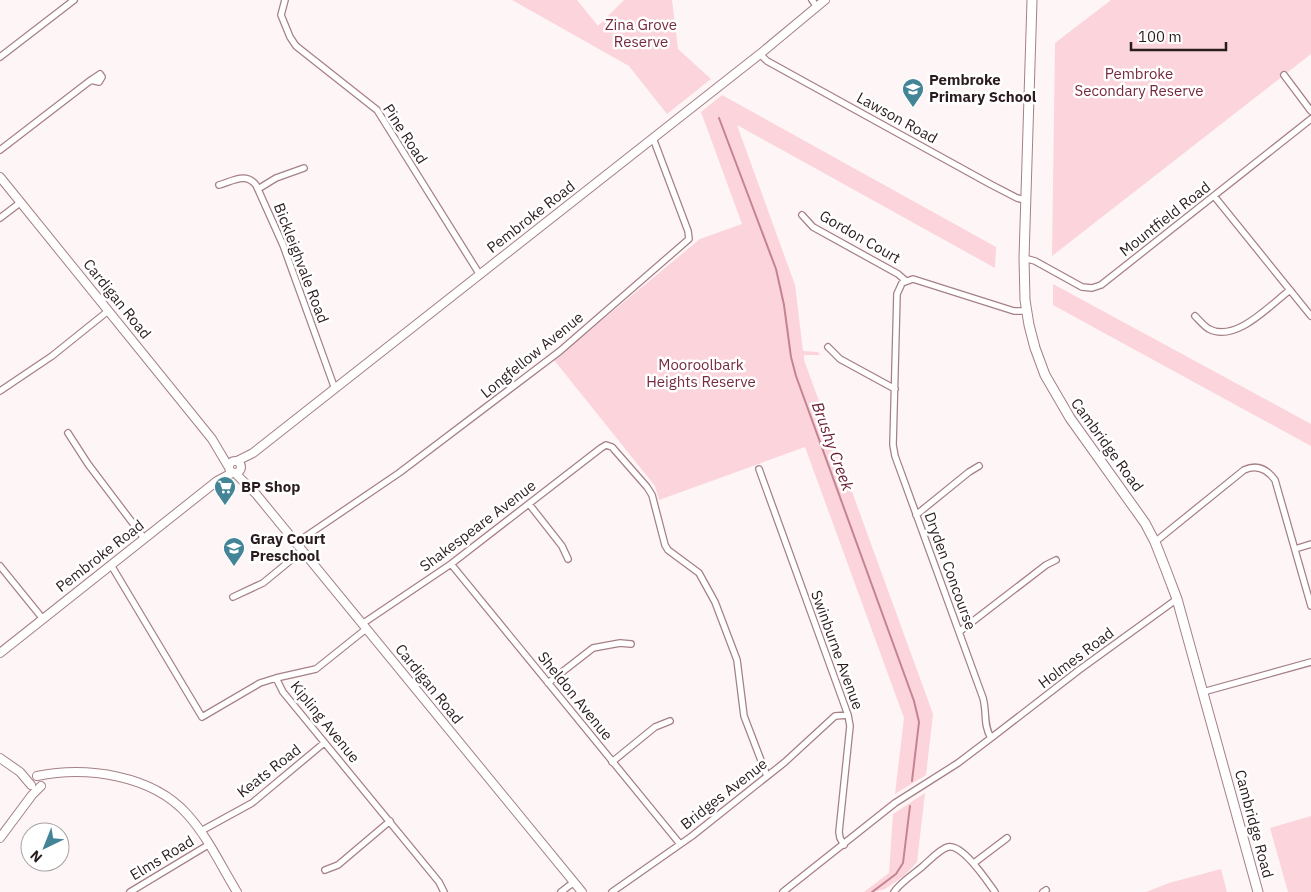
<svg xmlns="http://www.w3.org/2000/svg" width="1311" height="892" font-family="'IBM Plex Sans',sans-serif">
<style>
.green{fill:#fcd4db}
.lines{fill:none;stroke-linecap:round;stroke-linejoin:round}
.stream{stroke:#c38490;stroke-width:2}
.minor-casing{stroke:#a58086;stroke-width:8}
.tertiary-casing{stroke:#a58086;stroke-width:10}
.secondary-casing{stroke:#a58086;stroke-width:11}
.minor{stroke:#fff;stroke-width:5.5}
.tertiary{stroke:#fff;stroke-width:8}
.secondary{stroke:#fff;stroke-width:9}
.labels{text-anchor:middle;stroke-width:5;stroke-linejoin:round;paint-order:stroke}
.park-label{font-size:15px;fill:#772a3f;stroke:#fff}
.poi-label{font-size:15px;font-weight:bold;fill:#2b1c1f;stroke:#fff;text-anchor:start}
.street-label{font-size:15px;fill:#2b1c1f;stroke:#fff}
.water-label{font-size:16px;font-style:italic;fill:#691c33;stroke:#fff}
</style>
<rect width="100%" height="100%" fill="#fef5f6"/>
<path class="green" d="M512,0H577L598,26L624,0H672L678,49L711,79L667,114L629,66Z
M1111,0H1311V54L1052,256L1055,43Z
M722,95L996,247L995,268L737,125L795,285L803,351L818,352L820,355H804V360L933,714L926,775L895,794L904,718L805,447L659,500L655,486L554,360L700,239L742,224L701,112Z
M1053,284L1311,424V446L1053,305Z
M925,793L917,862L904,876L885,889L874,892H864L889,873L893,814Z
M1311,816V892H1288L1270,828Z
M1221,869L1227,892H1146L1169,883Z"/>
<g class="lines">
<path class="stream" d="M719,118L776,269L784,305L791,357L796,376L914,701L919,722L912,781
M872,892L896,874L903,863L910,806"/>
<g class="minor-casing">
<path id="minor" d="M285,0L281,15L290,37L296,46L377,110L480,275
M812,0L817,7
M760,54L767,61L990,184L1017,198L1025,200
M0,57L74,0
M1284,75L1311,111
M0,150L91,80L100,74L102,77L99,82L91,80
M219,185C233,181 246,172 256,185L283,245L335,389
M258,189L276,178L304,168
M1214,196L1311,316
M802,215L813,227L898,274L906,281
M0,218L21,202
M1024,258L1035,261L1082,287L1092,288L1101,285L1311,119
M1195,316C1199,320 1204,326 1209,329C1236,343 1270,305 1290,290
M828,347L840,359L895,389
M0,391L52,356L108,311
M68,433L88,464L144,538
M759,469L848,715L850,726L839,832L840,838L844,845
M529,504L562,546L568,559
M916,515L969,472L979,466
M1155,542L1244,470C1257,464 1267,469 1275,480L1311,606
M296,543L399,473L560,351L689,239L688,231L653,138
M1295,549L1311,544
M451,564L680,844
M111,565L202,717L260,683L276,678L283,692L439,882L444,892
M0,566L43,619
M233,597L263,583L302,551
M362,624L451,564L601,448L606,445L612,447L647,487L652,495L665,545L668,550L699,573L715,602L737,660L744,716L767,776
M959,632L1046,565L1056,560
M276,678L316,669L366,629
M548,683L593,648L620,643L631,644
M1203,692L1311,662
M991,738L1079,670L1177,599
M612,762L655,727L670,721
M201,831L252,803L324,743
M974,863L1007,838
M325,870L338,865L390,821
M130,892L208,845
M561,892L574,882
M612,892L692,836L785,762L835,716L848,715
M783,892L895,803L958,763L991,738C983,725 987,712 983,698L895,456L893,445L897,294L902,283L913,279L1014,311H1027
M894,892C901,882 914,874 923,866C930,860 940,849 948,847C963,844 987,881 995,892
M1043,892L1046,890"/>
</g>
<g class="tertiary-casing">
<path id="tertiary" d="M0,177L212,439L228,466
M229 467a6 6 0 1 1 12 0a6 6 0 1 1-12 0Z
M237,461L253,453L760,54L825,0
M236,474L256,494L582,892
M0,653L217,481L232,473
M0,758L20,772L31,785
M37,776C87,766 152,775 187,814C208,837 221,866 237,892
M0,838L32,795L41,786"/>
</g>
<g class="secondary-casing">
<path id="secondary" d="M1032,0L1024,258L1025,300L1029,325L1035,348L1045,375L1070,418L1145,523L1155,542L1166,570L1177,599L1258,892"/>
</g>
<use href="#minor" class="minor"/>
<use href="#tertiary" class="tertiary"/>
<use href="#secondary" class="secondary"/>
</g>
<defs>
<g id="school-pin" transform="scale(1.125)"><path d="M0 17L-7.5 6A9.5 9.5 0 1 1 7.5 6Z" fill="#438597" stroke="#fff"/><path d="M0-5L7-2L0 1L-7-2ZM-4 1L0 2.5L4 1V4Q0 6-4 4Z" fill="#fff"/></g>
<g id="supermarket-pin" transform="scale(1.125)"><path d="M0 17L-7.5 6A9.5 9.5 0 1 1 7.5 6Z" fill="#438597" stroke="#fff"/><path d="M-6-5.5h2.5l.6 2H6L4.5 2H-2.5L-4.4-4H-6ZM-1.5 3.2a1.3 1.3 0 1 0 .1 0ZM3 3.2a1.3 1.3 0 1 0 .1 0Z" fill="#fff"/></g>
</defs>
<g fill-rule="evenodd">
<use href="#school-pin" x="913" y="89"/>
<use href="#supermarket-pin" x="225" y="487"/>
<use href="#school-pin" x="234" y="548"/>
</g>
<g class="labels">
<g class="park-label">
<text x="641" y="30">Zina Grove<tspan x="641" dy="17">Reserve</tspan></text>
<text x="1139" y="79">Pembroke<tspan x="1139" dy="17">Secondary Reserve</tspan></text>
<text x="701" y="370">Mooroolbark<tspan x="701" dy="17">Heights Reserve</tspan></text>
</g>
<g class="poi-label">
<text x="929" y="85">Pembroke<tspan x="929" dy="17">Primary School</tspan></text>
<text x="241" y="492">BP Shop</text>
<text x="250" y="544">Gray Court<tspan x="250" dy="17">Preschool</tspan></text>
</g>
<g class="street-label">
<text transform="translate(897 118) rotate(29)" y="5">Lawson Road</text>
<text transform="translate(405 134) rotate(57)" y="5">Pine Road</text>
<text transform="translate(531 217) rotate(-38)" y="5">Pembroke Road</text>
<text transform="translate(1165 219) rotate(-38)" y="5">Mountfield Road</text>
<text transform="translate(860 237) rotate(30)" y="5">Gordon Court</text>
<text transform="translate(301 263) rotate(69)" y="5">Bickleighvale Road</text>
<text transform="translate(117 299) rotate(51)" y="5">Cardigan Road</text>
<text transform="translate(532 355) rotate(-39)" y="5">Longfellow Avenue</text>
<text transform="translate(1107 445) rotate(54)" y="5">Cambridge Road</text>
<text transform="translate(478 526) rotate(-37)" y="5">Shakespeare Avenue</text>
<text transform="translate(100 556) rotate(-38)" y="5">Pembroke Road</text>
<text transform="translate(950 571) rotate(70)" y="5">Dryden Concourse</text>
<text transform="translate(837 650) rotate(70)" y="5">Swinburne Avenue</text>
<text transform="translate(1076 658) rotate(-37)" y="5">Holmes Road</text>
<text transform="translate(429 684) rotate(51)" y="5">Cardigan Road</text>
<text transform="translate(575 696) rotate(51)" y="5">Sheldon Avenue</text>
<text transform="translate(325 722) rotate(51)" y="5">Kipling Avenue</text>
<text transform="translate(269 771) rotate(-38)" y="5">Keats Road</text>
<text transform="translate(724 794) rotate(-38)" y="5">Bridges Avenue</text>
<text transform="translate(1254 824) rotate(75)" y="5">Cambridge Road</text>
<text transform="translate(162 858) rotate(-31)" y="5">Elms Road</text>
</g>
<g class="water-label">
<text transform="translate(833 446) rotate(70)" y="6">Brushy Creek</text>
</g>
</g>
<g transform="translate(45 847) rotate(223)"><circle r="24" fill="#ffffff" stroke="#aaa4a5"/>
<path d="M0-4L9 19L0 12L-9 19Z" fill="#438597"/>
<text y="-8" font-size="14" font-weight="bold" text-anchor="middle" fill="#2b1c1f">N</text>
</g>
<path d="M1131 42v8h95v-8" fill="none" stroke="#2b1c1f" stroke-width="2.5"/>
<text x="1138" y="42" font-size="15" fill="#2b1c1f" stroke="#ffffff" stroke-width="4" paint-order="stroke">100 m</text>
</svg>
